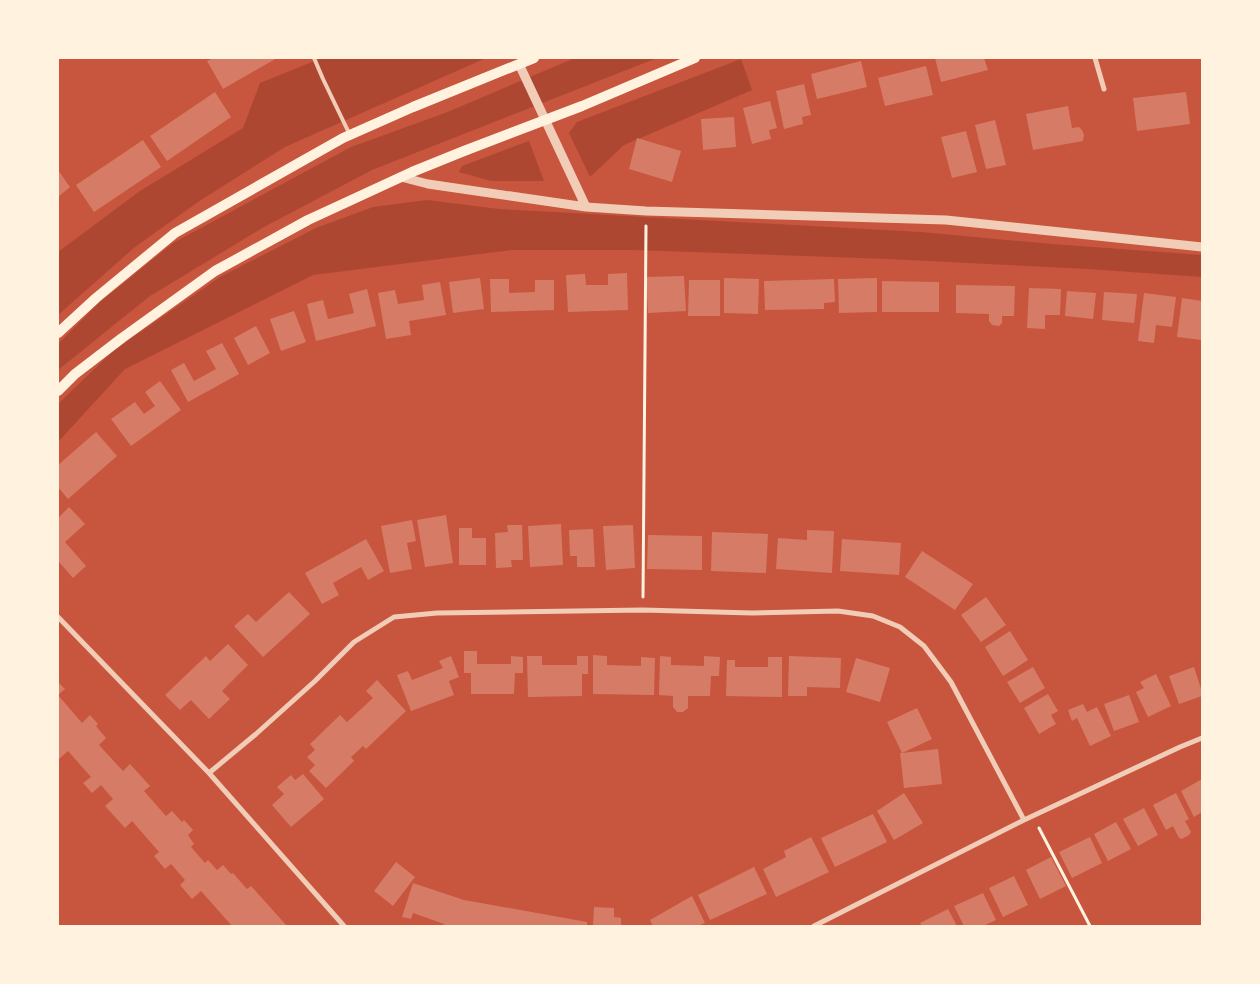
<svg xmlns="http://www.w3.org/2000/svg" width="1260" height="984" font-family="'PT Sans',sans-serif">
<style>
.green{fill:#ae4732}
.building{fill:#d67c66}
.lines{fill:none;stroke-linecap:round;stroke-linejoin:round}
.path{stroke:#fff3e0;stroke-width:3}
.service{stroke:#f1ccb7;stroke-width:4}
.minor{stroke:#f1ccb7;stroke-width:5}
.tertiary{stroke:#f1ccb7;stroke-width:9}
.secondary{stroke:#fff3e0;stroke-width:10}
</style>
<rect width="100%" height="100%" fill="#c8553d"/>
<path class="green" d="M322,58H486L285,147L198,202L135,247L58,315V252L140,191L243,128L260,83Z
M575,58H657L372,170L264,227L150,296L58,370V344L99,303L173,243L351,147L445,113Z
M741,59L752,90L624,145L590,177L569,133L577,122Z
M529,141L544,181H491L459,172L462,166Z
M427,200L499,209L921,232L1052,244L1202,255V277L1088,269L888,259L633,250H512L313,275L125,369L58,442V404L113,351L220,277L316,228L373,207Z"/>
<path class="building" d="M214,58H277L223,89L207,61Z
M935,58H984L988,70L941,82Z
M861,61L867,87L817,99L811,74Z
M926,66L933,95L885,106L878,78Z
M804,84L811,115L802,117L803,124L784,129L776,91Z
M215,92L231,117L167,161L150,136Z
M1186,92L1190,124L1137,131L1133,98Z
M770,101L777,128L769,130L771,139L752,144L743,108Z
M1068,106L1072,128L1079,127L1082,130L1084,135L1083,141L1033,150L1026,114Z
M734,117L736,147L703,150L701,119Z
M995,120L1006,165L986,169L975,125Z
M966,131L977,172L952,178L941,137Z
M637,138L681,151L672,182L629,169Z
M143,140L161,167L94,212L76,185Z
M58,170L70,187L58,197Z
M627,273L628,310L568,312L566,275L585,274L586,285H608V274Z
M684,276L686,311L648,313L646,277Z
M480,278L484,309L453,313L449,282Z
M724,278L759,279L758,314L724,313Z
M877,278V312L839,313L838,279Z
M490,279H509V293L535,292V280H554V310L491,312Z
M834,279L835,302L824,303V309L765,310L764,281Z
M689,280H720V316H688Z
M882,281L939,282V312H882Z
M440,282L446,315L409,321L411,335L386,339L378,293L395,290L398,304L424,300L422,285Z
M956,285L1015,286L1014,316H1002V323L999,326L992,325L989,321V314L956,313Z
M1029,288L1061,289L1060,315H1045V329L1027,328Z
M367,289L376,326L316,341L307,304L323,300L328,319L354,313L349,294Z
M1067,291L1096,293L1093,319L1065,316Z
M1104,292L1137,294L1134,323L1102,320Z
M1144,293L1176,297L1172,327L1156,325L1154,343L1138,341Z
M1182,298L1202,301V340L1177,337Z
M294,311L306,342L281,351L270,319Z
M256,326L270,353L248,365L234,338Z
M222,343L239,374L188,402L171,370L184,363L194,381L216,369L206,351Z
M160,381L181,410L131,446L111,419L135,402L144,414L155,406L145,392Z
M96,432L117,456L68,499L58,487V465Z
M69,507L85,524L65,542L86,566L73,578L58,561V518Z
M446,515L453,563L425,567L417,520Z
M412,520L416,541L407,543L412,569L390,573L381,526Z
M561,524L563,565L530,567L528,526Z
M507,525H522L523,560H511L512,567L496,568L495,533L508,532Z
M633,525L635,568L606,570L603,526Z
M459,528H472V538H486V565H459Z
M593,529L595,567H577V556H570L569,530Z
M807,530L834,531L832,573L776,569L778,538L807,540Z
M712,532L768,534L766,573L711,571Z
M648,535L702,536V570L647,569Z
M366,539L384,571L368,580L361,567L333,583L339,595L322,604L305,573Z
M842,539L901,543L899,575L840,571Z
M922,551L973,584L955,610L905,577Z
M289,592L310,614L263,657L234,626L248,614L256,622Z
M986,597L1006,625L981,642L961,615Z
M1010,631L1028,660L1003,676L985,647Z
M228,644L248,665L222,691L230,699L209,719L191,700L180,710L165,695L206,656L210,661Z
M464,651H477V664H511V656L523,657V673H515L514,694H471V673H464Z
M593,655L607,656V665L641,666V657L655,658L654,695L593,694Z
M451,656L459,677L449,681L454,695L411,711L397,675L408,671L412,680L443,668L439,661Z
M527,656H542V665H577V656H588V674H582V696L528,697Z
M660,656L671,657V665L704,666V656L720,657L719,676H711L710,696H688V708L683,712H677L673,707V696L659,695Z
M789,656L841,658L840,688L807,687V696H788Z
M768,657H782V697L726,696L727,660H735V667H768Z
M856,658L890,668L880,702L846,692Z
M1033,667L1045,688L1020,703L1007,682Z
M1194,667L1202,692V696L1179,704L1169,676Z
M1156,674L1171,706L1148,717L1136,692L1144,688L1140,682Z
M377,680L406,711L366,749L363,746L351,757L354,761L326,788L309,771L315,765L307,757L315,750L310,744L340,715L347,722L373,698L366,691Z
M58,682L65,689L58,695L82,723L90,715L98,724L96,726L106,738L99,745L123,771L130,764L150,786L144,791L166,816L172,811L182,822L184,820L193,830L188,835L194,844L191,847L205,863L208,860L217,870L223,865L231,874L233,873L247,889L251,886L287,926H232L201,891L192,899L180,885L185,880L171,864L165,869L154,856L159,852L132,821L125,828L105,806L113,799L101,785L92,793L83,783L91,777L68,751L59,759L58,757Z
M1048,694L1058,711L1051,715L1056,724L1039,734L1024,708Z
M1129,695L1139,722L1114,731L1104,704Z
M1083,704L1087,712L1097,707L1111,736L1090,746L1077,718L1072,721L1068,710Z
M917,708L932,739L902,753L938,749L942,784L904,788L900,753H902L887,722Z
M303,774L324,799L291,827L272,805L284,794L277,787L291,775L295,780Z
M1202,779V812L1194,817L1181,791Z
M904,793L923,823L894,840L877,811Z
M1176,793L1189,819L1185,821L1191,832L1189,835L1182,839L1179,838L1173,826L1166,830L1153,805Z
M1144,808L1158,835L1138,846L1123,819Z
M873,814L887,842L835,867L821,838Z
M1116,822L1131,849L1108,861L1094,834Z
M811,837L829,872L776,897L763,869L786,857L784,851Z
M1090,837L1102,863L1072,878L1059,852Z
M1051,857L1066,886L1040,899L1026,870Z
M396,862L415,877L393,906L374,891Z
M754,867L767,894L710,920L698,895Z
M1014,876L1028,905L1003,917L989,888Z
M413,883L464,900L587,922V926H443L444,924L413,913L411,919L402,917Z
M983,893L996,920L983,926H964L954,906Z
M692,896L705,923L698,926H653L650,920Z
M594,907L614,908V917L621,918V926H593Z
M948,909L957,926H922L920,923Z"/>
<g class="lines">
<path class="path" d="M643,597L646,226
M1039,828L1090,926"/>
<path class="service" d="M314,58L323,79L349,133"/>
<path class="minor" d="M1095,58L1104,89
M58,617L209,773L344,926
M209,773L256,734L315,681L354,642L394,617L437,613L643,610L752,613L838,611L873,616L900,627L924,646L951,682L1024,820
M814,926L1024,820L1180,747L1202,738"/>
<path class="tertiary" d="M519,64L586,207
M401,177L428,184L586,207L646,211L946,220L1202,247"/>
<path class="secondary" d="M58,333L96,298L175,233L343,138L413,107L534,58
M58,391L75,374L122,338L215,271L308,220L412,172L464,151L582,106L695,58"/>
</g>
<rect width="1260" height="984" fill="none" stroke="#fff3e0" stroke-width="118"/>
</svg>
